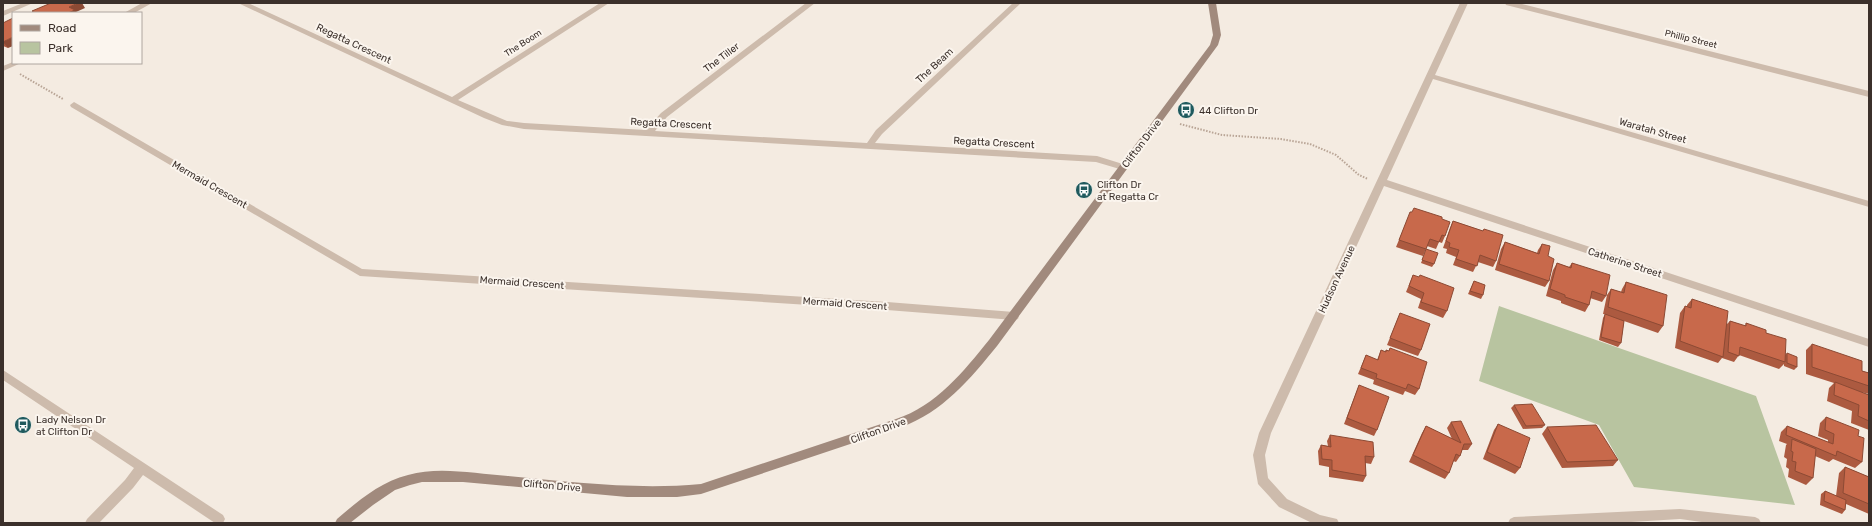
<svg xmlns="http://www.w3.org/2000/svg" width="1872" height="526" font-family="Rubik,sans-serif">
<style>
.green{fill:#b8c4a0}
.lines{fill:none;stroke-linecap:round;stroke-linejoin:round}
.path{stroke:#b9a596;stroke-width:2;stroke-dasharray:1.5 1.5;stroke-linecap:butt}
.street{fill:#cdbbac;fill-rule:evenodd}
.secondary{fill:#a18a7d;fill-rule:evenodd}
.wall{fill:#ac5a40}
.shaded-wall{fill:#8c4a34}
.building{fill:#c8694b;stroke:#8c4a34}
.labels{text-anchor:middle;stroke-width:4;stroke-linejoin:round;paint-order:stroke}
.far-street-label{font-size:9px;fill:#3b302b;stroke:#fbf5ee}
.street-label{font-size:10px;fill:#3b302b;stroke:#fbf5ee}
.poi-label{font-size:10px;fill:#3b302b;stroke:#fbf5ee;text-anchor:start}
</style>
<rect width="100%" height="100%" fill="#f4ebe1"/>
<path class="green" d="M1499,306L1756,396L1795,505L1634,487L1599,425L1479,381Z"/>
<g class="lines">
<path class="path" d="M20,74L63,99
M1180,124L1222,135L1281,139L1310,144L1336,155L1359,175L1368,179"/>
<path class="street" d="M23,3H33L3,16V11Z
M142,3H152L134,13H124Z
M238,3H248L452,97L600,3H609L458,100L507,121L524,123L646,130L661,113L806,3H815L667,117L655,131L867,143L876,130L1013,3H1021L882,134L875,143L1097,156L1126,165L1128,167L1123,170L1096,162L524,129L502,125L484,118Z
M1460,3H1468L1435,75L1869,201V207L1433,79L1387,180L1869,339V347L1384,186L1271,433L1265,455L1268,478L1287,499L1320,515L1337,519L1339,523H1312L1279,507L1258,484L1253,455L1259,433Z
M1505,3H1518L1869,91V97L1506,5Z
M13,62L21,63L3,71V66Z
M74,102L362,269L887,302L1014,312L1018,313L1019,316L1018,319L1014,320L887,310L360,276L71,107L70,105Z
M3,370L223,515L225,519L223,523H215L143,475L133,488L99,523H85L87,519L125,480L134,468L3,380Z
M1680,509L1755,517L1759,519L1761,523H1709L1680,519L1615,523H1508L1510,519L1514,517Z"/>
<path class="secondary" d="M1208,3H1216L1221,35L1218,45L997,346C971,378 942,413 901,427L701,494L677,497H627L463,482H422L410,485L395,490L373,505L350,523H335L337,519C358,501 380,482 408,475C440,466 475,474 508,476C572,482 636,490 701,484L896,419C936,406 964,371 989,340L1210,45L1213,35Z"/>
</g>
<path class="wall" d="M3,23L8,48L3,46Z
M1408,218L1442,219L1445,236L1442,243L1439,242L1436,249L1427,246L1423,256L1396,247Z
M1453,221L1483,231L1484,229L1496,261L1493,267L1478,262L1473,272L1453,265L1456,257L1446,253L1447,249L1443,248L1450,228Z
M1505,242L1537,253L1538,250L1542,244L1548,256L1549,281L1545,287L1495,270L1501,249Z
M1425,253L1434,264L1432,267L1421,263Z
M1557,263L1569,267L1572,263L1606,296L1602,302L1590,298L1589,305L1585,312L1561,303V301L1546,296L1553,270Z
M1413,275L1447,311L1443,318L1418,308L1421,299L1406,292Z
M1474,281L1483,295L1481,299L1468,294Z
M1626,282L1663,326L1658,333L1624,321L1621,343L1618,347L1599,340L1603,318L1605,314H1603L1607,295L1611,289L1621,292L1622,289Z
M1692,299L1726,325L1730,321L1745,326L1746,323L1766,333L1785,355L1787,353L1797,367L1794,370L1784,366V364L1779,369L1739,355L1734,362L1722,358L1718,363L1675,348L1680,313L1685,306L1687,307V305Z
M1400,313L1421,350L1418,356L1387,345Z
M1812,344L1862,371L1869,373V394L1861,392L1869,395V430L1851,423L1852,411L1827,401L1829,388L1834,383L1806,374V350Z
M1390,348L1419,389L1415,395L1405,391L1403,395L1373,384L1374,380L1358,374L1366,355L1377,360L1381,350L1385,352L1386,350L1389,351Z
M1359,385L1377,430L1374,436L1344,424Z
M1514,405L1545,425L1542,428L1523,429L1511,408Z
M1826,417L1858,436L1862,462L1855,468L1833,459L1829,462L1815,456L1813,478L1806,485L1788,477L1789,469L1786,467L1787,459L1784,457L1786,445L1787,444L1779,441L1781,432L1787,426L1828,442V440L1818,436L1820,423Z
M1451,422L1472,444L1468,450H1462L1460,456L1456,462L1453,461L1449,473L1445,479L1409,462L1422,433L1426,426L1452,439L1447,428Z
M1498,424L1520,468L1515,474L1483,459L1494,430Z
M1547,427L1618,460L1613,466L1562,468L1542,434Z
M1330,435L1374,457L1371,464L1365,463L1366,476L1363,482L1329,477V467L1319,465L1318,451L1321,445L1328,446L1327,441Z
M1845,467L1869,477V514L1846,504L1845,510L1842,514L1820,505L1821,494L1825,491L1836,496L1839,473Z"/>
<path class="shaded-wall" d="M78,3H82L85,8L76,12L77,13H68L69,7Z
M13,37V46L8,48L3,42Z"/>
<path class="building" d="M51,3H78L69,7L75,10L68,13H35L32,11Z
M13,18V37L3,42V23Z
M1414,208L1442,217V219L1450,222L1445,236L1442,235L1439,242L1430,239L1426,249L1399,240L1410,212H1412Z
M1453,221L1483,231L1484,229L1503,235L1496,261L1480,255L1477,266L1456,259L1459,250L1449,247L1450,243L1446,241Z
M1505,242L1539,254L1542,244L1550,246L1548,256L1554,259L1549,281L1499,264Z
M1426,249L1438,253L1434,264L1422,260Z
M1557,263L1571,268L1572,263L1610,275L1606,296L1592,291L1589,305L1565,297V295L1550,289Z
M1413,275L1419,277L1420,275L1454,288L1447,311L1421,302L1424,293L1409,286Z
M1474,281L1485,285L1483,295L1470,291Z
M1626,282L1667,295L1663,326L1608,307L1611,289L1624,293Z
M1692,299L1728,311L1723,357L1680,341L1685,306L1691,308Z
M1400,313L1430,324L1421,350L1390,338Z
M1605,314L1624,321L1621,343L1601,337Z
M1730,321L1746,326V323L1766,330V333L1786,339L1785,362L1740,347L1739,356L1728,352Z
M1812,344L1862,361V371L1869,373V386L1812,367Z
M1390,348L1427,362L1419,389L1408,384L1406,389L1376,378L1377,374L1361,368L1366,355L1378,360L1381,350L1386,352V350L1389,351Z
M1787,353L1797,357V367L1787,363Z
M1835,382L1869,395V421L1858,416L1859,405L1834,395Z
M1359,385L1389,397L1377,430L1347,418Z
M1532,404L1545,425L1526,426L1514,405Z
M1826,417L1859,430L1858,436L1864,438L1862,462L1837,451L1836,456L1786,435L1787,426L1833,444L1834,434L1825,430Z
M1461,421L1472,444H1464L1460,456L1456,454L1449,473L1413,455L1426,426L1461,443L1451,422Z
M1498,424L1530,438L1520,468L1487,452Z
M1596,425L1618,460L1567,462L1547,427Z
M1330,435L1373,442L1374,457L1365,456L1366,476L1332,470V460L1322,459L1321,445L1331,447Z
M1792,439L1816,449L1813,478L1795,471L1796,462L1792,461L1793,452L1791,451Z
M1845,467L1869,477V504L1843,493Z
M1825,491L1846,500L1845,510L1824,501Z"/>
<defs>
<g id="bus-disc" transform="scale(0.9)"><circle r="9.5" fill="#1f5a5e" stroke="#fbf5ee"/><path d="M-5-6H5V4H4V6H2V4H-2V6H-4V4H-5ZM-3.5-4V0h7V-4ZM-3.5 1.2v1.5H-2V1.2ZM2 1.2v1.5H3.5V1.2Z" fill="#fff"/></g>
</defs>
<g fill-rule="evenodd">
<use href="#bus-disc" x="1186" y="110"/>
<use href="#bus-disc" x="1084" y="190"/>
<use href="#bus-disc" x="23" y="425"/>
</g>
<g class="labels">
<g class="far-street-label">
<text transform="translate(1691 39) rotate(14)" y="3">Phillip Street</text>
<text transform="translate(523 43) rotate(-33)" y="3">The Boom</text>
</g>
<g class="street-label">
<text transform="translate(354 43) rotate(25)" y="4">Regatta Crescent</text>
<text transform="translate(721 57) rotate(-37)" y="4">The Tiller</text>
<text transform="translate(934 65) rotate(-43)" y="4">The Beam</text>
<text transform="translate(671 123) rotate(3)" y="4">Regatta Crescent</text>
<text transform="translate(1653 130) rotate(16)" y="4">Waratah Street</text>
<text transform="translate(994 142) rotate(3)" y="4">Regatta Crescent</text>
<text transform="translate(1141 143) rotate(-53)" y="4">Clifton Drive</text>
<text transform="translate(210 184) rotate(30)" y="4">Mermaid Crescent</text>
<text transform="translate(1625 262) rotate(18)" y="4">Catherine Street</text>
<text transform="translate(1336 279) rotate(-65)" y="4">Hudson Avenue</text>
<text transform="translate(522 282) rotate(4)" y="4">Mermaid Crescent</text>
<text transform="translate(845 303) rotate(4)" y="4">Mermaid Crescent</text>
<text transform="translate(878 430) rotate(-20)" y="4">Clifton Drive</text>
<text transform="translate(552 485) rotate(5)" y="4">Clifton Drive</text>
</g>
<g class="poi-label">
<text x="1199" y="114">44 Clifton Dr</text>
<text x="1097" y="188">Clifton Dr<tspan x="1097" dy="12">at Regatta Cr</tspan></text>
<text x="36" y="423">Lady Nelson Dr<tspan x="36" dy="12">at Clifton Dr</tspan></text>
</g>
</g>
<rect width="1872" height="526" fill="none" stroke="#3b302b" stroke-width="8"/>
<rect x="12" y="12" width="130" height="52" fill="#fbf5ee" stroke="#aea6a0"/>
<rect x="20" y="25" width="20" height="6" fill="#a18a7d" stroke="#aea6a0"/>
<text x="48" y="32" font-size="12" fill="#3b302b">Road</text>
<rect x="20" y="42" width="20" height="12" fill="#b8c4a0" stroke="#aea6a0"/>
<text x="48" y="52" font-size="12" fill="#3b302b">Park</text>
</svg>
